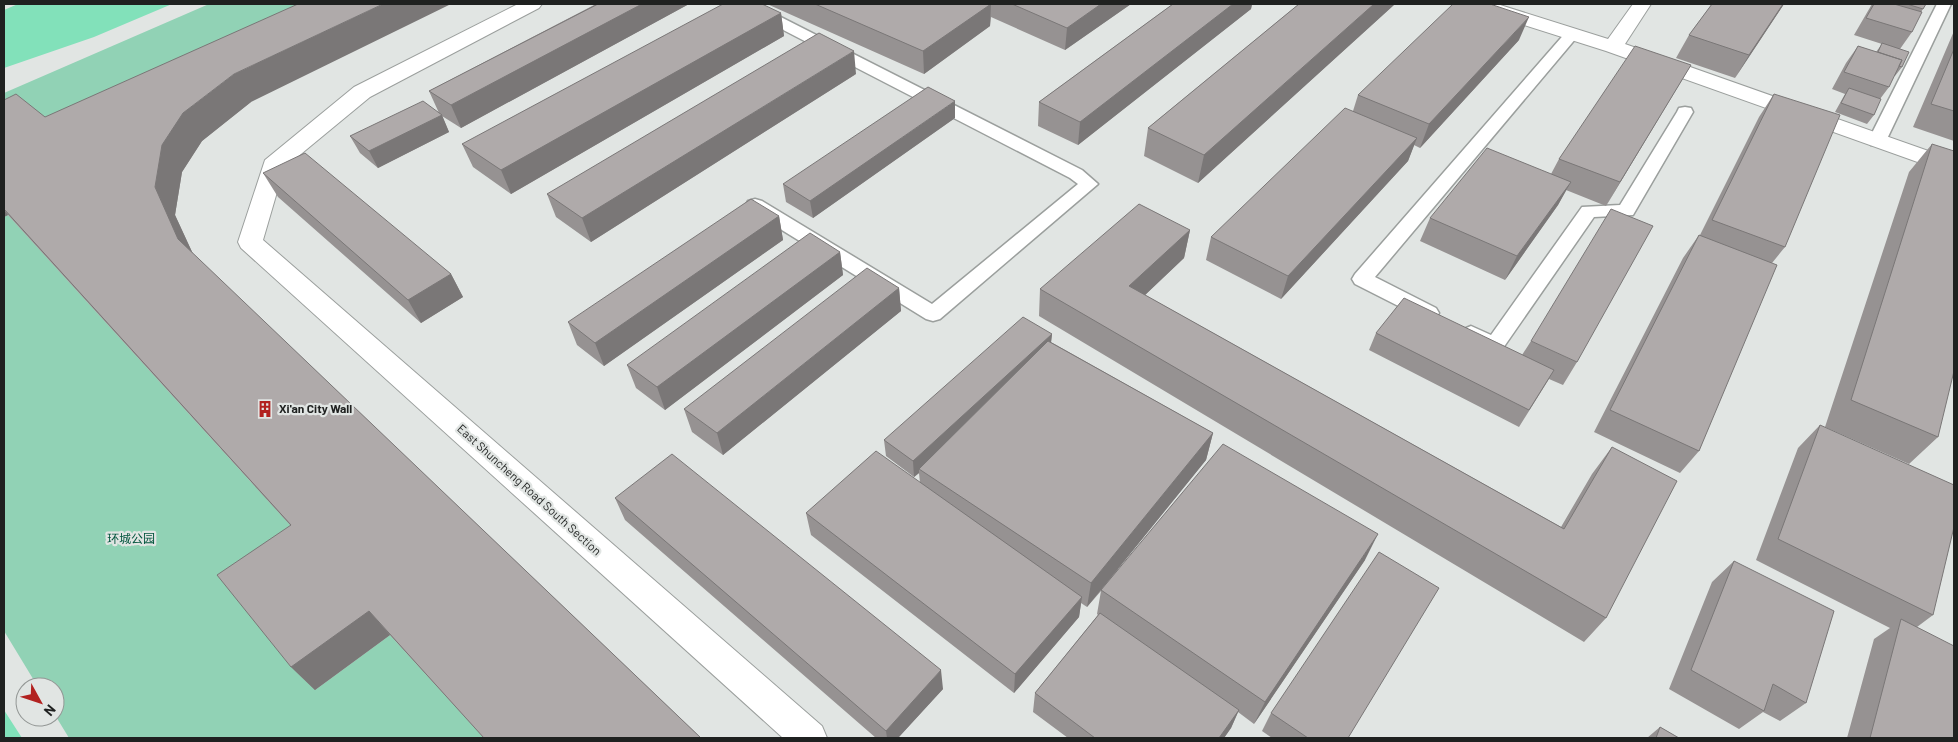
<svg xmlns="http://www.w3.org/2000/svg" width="1958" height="742" font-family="Barlow,'Noto Sans SC',sans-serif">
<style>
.green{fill:#91d2b5}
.water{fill:#82e1ba}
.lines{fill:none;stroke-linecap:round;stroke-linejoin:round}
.lane-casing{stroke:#9b9f9d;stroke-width:3}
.street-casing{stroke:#9b9f9d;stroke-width:2}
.secondary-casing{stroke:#9b9f9d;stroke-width:2}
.lane{fill:#fff;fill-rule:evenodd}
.street{fill:#fff;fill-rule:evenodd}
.secondary{fill:#fff;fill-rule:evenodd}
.wall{fill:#969292}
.shaded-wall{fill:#7a7777}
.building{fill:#afaaaa;stroke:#7a7777}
.labels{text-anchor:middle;stroke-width:4.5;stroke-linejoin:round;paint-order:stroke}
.poi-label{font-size:12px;font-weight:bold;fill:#1f2120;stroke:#e1e5e3;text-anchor:start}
.street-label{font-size:12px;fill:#1f2120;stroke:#e1e5e3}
.park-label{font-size:12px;fill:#01543c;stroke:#e1e5e3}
</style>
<rect width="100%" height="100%" fill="#e1e5e3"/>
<path class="green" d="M209,4H370L4,138V93Z
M8,215L313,550L315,690L390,635L484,738H69L55,715V687H38L4,631V217Z"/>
<path class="water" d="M18,4H172L94,37L4,68V10Z
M4,710L22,738H4Z"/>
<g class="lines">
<g class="lane-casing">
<path id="lane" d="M737,4H755L1082,170L1098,184L940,319L933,321L926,319L748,209L746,205L748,201L755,199L762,201L932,304L1078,184L1070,178L739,7Z
M1937,4H1951L1886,141L1883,145H1871L1868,141Z
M1572,29L1580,34L1577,37L1375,277L1436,308L1439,313L1436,318L1429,320L1422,318L1355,284L1352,279L1355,274L1567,31Z
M1685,107L1691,108L1693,112L1633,215L1594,217L1501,351C1489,355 1467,345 1461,334L1464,329L1471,326L1491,335L1582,207L1620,205L1677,112L1679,108Z"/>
</g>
<g class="street-casing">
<path id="street" d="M1468,4H1497L1608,39L1633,4H1651L1625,44L1954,160V175L1606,51L1471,8Z"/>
</g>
<g class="secondary-casing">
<path id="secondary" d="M518,4H542L539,8L370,97L284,168L263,240L822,726L827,738H783L241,248L238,242L265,160L354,87Z"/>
</g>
<use href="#lane" class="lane"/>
<use href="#street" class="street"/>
<use href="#secondary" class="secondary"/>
</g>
<path class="wall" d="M595,4H689L461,128L442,116L449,132L378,168L360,153L350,136L439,113L429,91L596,4Z
M767,4H1131L1065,50L991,17L990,26L924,74Z
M1173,4H1252L1251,9L1078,145L1038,126L1039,102Z
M1299,4H1395L1198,183L1144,156L1148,128Z
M1712,4H1784L1735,78L1676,58L1689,35Z
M1872,4H1926L1921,12L1912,32L1900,49L1902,67L1895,76L1894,75L1889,87L1880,99L1874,115L1867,124L1835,112L1845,94L1832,89L1846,63L1858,46L1876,52L1882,44L1854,35Z
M781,13L784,36L511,194L473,167L462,144Z
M1954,31V141L1913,127Z
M1519,40L1420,148L1414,145L1408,161L1281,299L1206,260L1211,237L1353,111L1358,95Z
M1691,65L1606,206L1566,190L1558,205L1505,280L1420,241L1430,218L1551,174L1559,159Z
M856,74L591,242L556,217L547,194Z
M1774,94L1785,247L1772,263L1699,451L1680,473L1594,432L1683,258L1699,235H1700L1759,117Z
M4,100L45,117L251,102L202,141L182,172L175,215L193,254L701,738H484L390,635L315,690L291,667L290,525L8,215L4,217Z
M955,118L813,218L786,202L783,184Z
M1932,144L1938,437L1909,464L1825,427L1909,172Z
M263,173L451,274L463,297L421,323L278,197Z
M779,216L783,240L604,366L577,345L568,322Z
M1190,230L1184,258L1145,295L1561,527L1592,474L1612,447L1606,618L1584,642L1039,316L1040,289Z
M840,252L843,275L665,410L636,388L627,365Z
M899,288L901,311L723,455L692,432L684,409Z
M1376,333L1522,355L1531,341L1577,362L1563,385L1549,379L1519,427L1369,350Z
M1052,334L1051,342L1213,433L1206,460L1118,569L1365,560L1254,724L1238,712L1231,728L1224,738H1068L1033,712L1035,693L1098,615L1097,614L1101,591L1087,607L1081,603L1079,617L1014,693L811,535L806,513L920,483L919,473L914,477L886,456L884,440Z
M1820,425L1933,615L1917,627L1954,738H1847L1874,639L1890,628L1756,560L1798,448Z
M615,498L943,689L898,738H876L625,520Z
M1734,561L1806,703L1780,721L1763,712L1739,729L1669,689L1712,582Z
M1271,713L1348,738H1272L1262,731Z
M1660,727L1679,738H1647Z"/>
<path class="shaded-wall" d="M383,4H451L251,102L202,141L182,172L175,215L199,267L178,239L155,187L162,145L183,113L234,74Z
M642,4H689L461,128L451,105Z
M991,4L990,26L924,74L923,51Z
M1101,4H1131L1065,50L1067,28Z
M1233,4H1252L1251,9L1078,145L1080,122Z
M1374,4H1395L1198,183L1204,155Z
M1783,4H1784L1735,78L1749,55Z
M781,13L784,36L511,194L501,170Z
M1529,17L1519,40L1420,148L1429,124Z
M854,51L856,74L591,242L582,218Z
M1691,65L1677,88L1606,206L1620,182Z
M955,101V118L813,218L810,201Z
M442,115L449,132L378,168L369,151Z
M1417,138L1408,161L1281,299L1288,276Z
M1571,182L1558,205L1505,280L1517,256Z
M4,210L8,215L4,217Z
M779,216L783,240L604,366L595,343Z
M1190,230L1184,258L1125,314L1129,286Z
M840,252L843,275L665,410L657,387Z
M451,274L463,297L421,323L408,300Z
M899,288L901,311L723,455L717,433Z
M1052,334L1050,351L919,469V473L914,477L913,461Z
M1213,433L1206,460L1087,607L1091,583Z
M1378,534L1365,560L1254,724L1265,702Z
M1082,597L1079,617L1014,693L1015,674Z
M369,611L390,635L315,690L291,667Z
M941,670L943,689L898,738H887L886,731Z
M1239,710L1231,728L1224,738H1219Z"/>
<path class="building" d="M298,4H383L234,74L183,113L162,145L155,187L178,239L701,738H484L369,611L291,667L217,575L291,525L4,209V100L16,94L45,117Z
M598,4H642L451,105L429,91Z
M723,4H762L781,13L501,170L462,144Z
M815,4H991L923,51Z
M1012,4H1101L1067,28Z
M1173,4H1233L1080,122L1039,102Z
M1299,4H1374L1204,155L1148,128Z
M1453,4H1490L1529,17L1429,124L1358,95Z
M1712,4H1783L1749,55L1689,35Z
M1874,4H1894L1922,12L1912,32L1866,18Z
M1907,4H1926L1923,9Z
M819,33L854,51L582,218L547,194Z
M1882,43L1909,52L1902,67L1899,66L1902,60L1878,52Z
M1635,46L1691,65L1620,182L1559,159Z
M1858,46L1902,60L1889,87L1844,72Z
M1954,49V111L1931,104Z
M928,87L955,101L810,201L783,184Z
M1849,88L1881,99L1874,115L1841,103Z
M1774,94L1840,115L1785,247L1712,220Z
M423,101L442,115L369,151L350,136Z
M1345,108L1417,138L1288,276L1211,237Z
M1932,144L1954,151V371L1938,437L1851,400Z
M1487,148L1571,182L1517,256L1430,218Z
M305,153L451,274L408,300L263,173Z
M751,199L779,216L595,343L568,322Z
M1139,204L1190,230L1129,286L1564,529L1612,447L1677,481L1606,618L1040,289Z
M1611,209L1653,226L1577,362L1531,341Z
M810,233L840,252L657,387L627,365Z
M1699,235L1777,265L1699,451L1610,410Z
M867,268L899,288L717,433L684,409Z
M1404,298L1554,370L1529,410L1376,333Z
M1023,317L1052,334L913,461L884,440Z
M1048,341L1213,433L1091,583L919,469Z
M1820,425L1954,485V527L1933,615L1778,539Z
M1223,444L1378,534L1265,702L1101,590Z
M876,451L1082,597L1015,674L806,513Z
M672,454L941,670L886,731L615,498Z
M1379,552L1439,588L1348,738H1308L1271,713Z
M1734,561L1834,611L1806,703L1773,684L1764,711L1691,670Z
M1100,613L1239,710L1219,738H1095L1035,693Z
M1901,619L1954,646V738H1870Z
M1660,727L1679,738H1656Z"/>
<defs>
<g id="building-bare" transform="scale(1.35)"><path d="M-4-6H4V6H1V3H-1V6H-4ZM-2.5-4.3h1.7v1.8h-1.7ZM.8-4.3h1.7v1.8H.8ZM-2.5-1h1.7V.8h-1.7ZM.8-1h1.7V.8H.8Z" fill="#b22220" stroke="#e1e5e3" stroke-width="2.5" paint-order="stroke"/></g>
</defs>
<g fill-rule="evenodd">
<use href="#building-bare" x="265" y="409"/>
</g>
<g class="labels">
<g class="poi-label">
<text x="279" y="413">Xi'an City Wall</text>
</g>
<g class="street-label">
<text transform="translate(529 490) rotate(42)" y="4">East Shuncheng Road South Section</text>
</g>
<g class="park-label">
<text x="131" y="543">环城公园</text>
</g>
</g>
<rect width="1958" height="742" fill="none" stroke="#1f2120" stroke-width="10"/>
<g transform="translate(40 702) rotate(130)"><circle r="24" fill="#e1e5e3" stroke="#939795"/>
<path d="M0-4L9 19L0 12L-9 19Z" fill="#b22220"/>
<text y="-8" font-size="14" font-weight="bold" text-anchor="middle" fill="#1f2120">N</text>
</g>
</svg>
